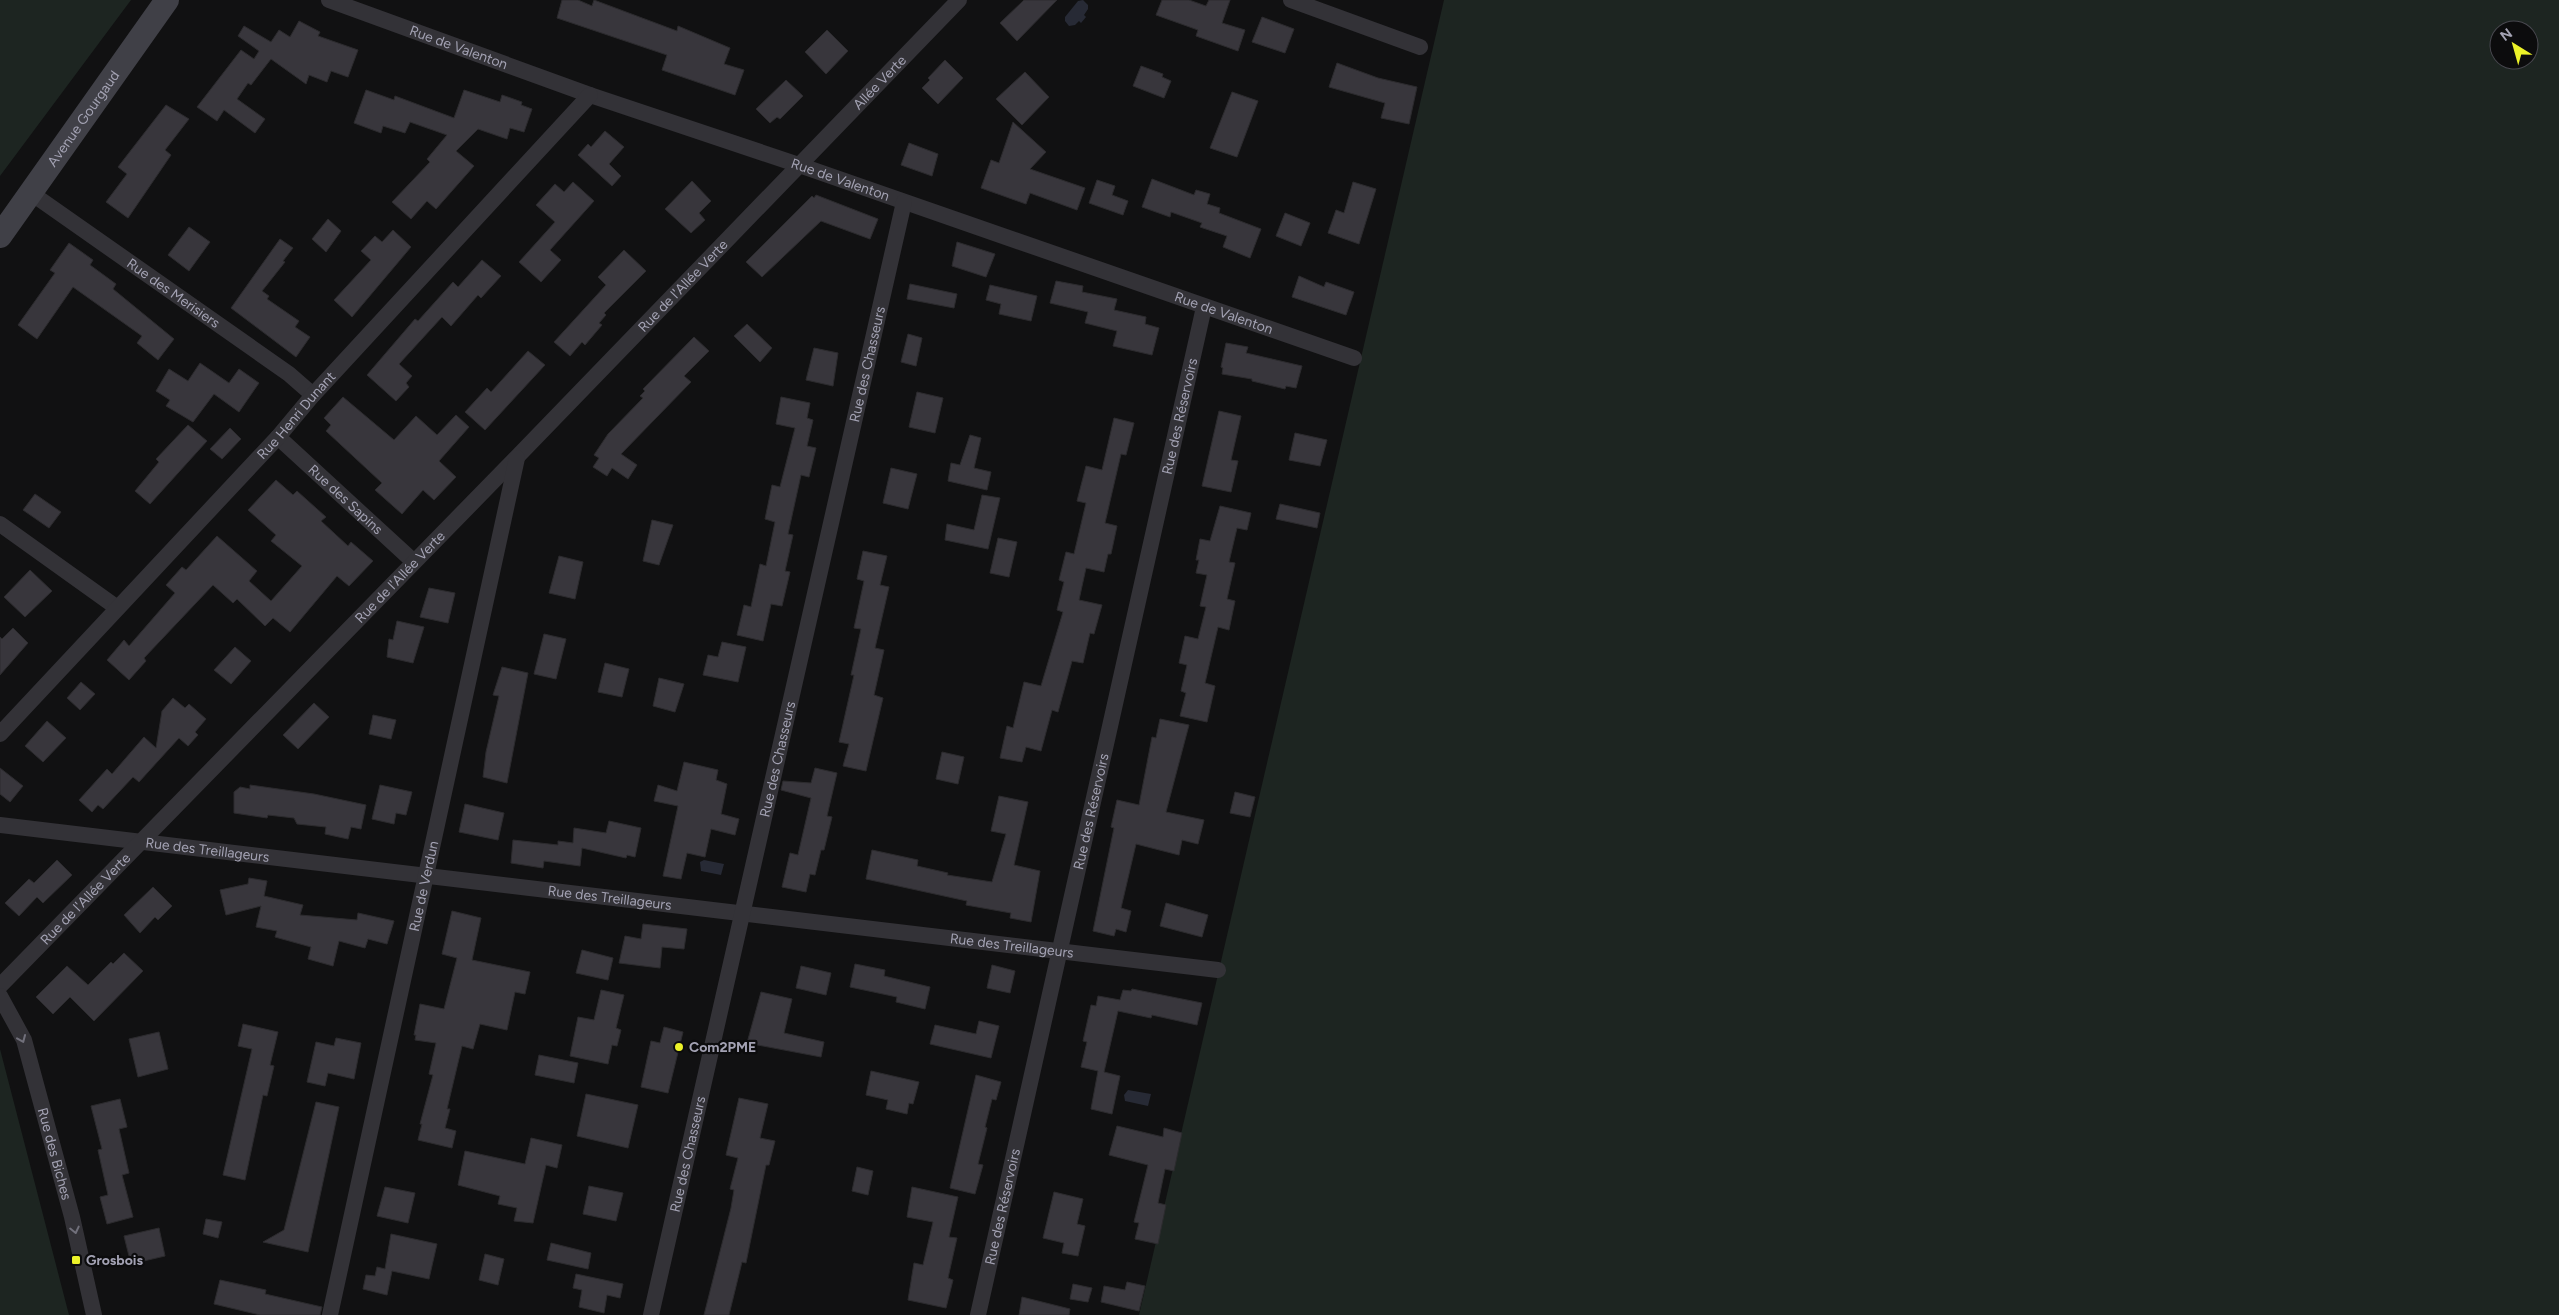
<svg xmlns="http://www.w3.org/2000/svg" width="2559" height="1315" font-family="Figtree,sans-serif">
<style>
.green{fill:#1d2521;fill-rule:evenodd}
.water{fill:#272a35}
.building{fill:#38363c;stroke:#2c2b2e}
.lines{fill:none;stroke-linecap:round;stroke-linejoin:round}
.street{stroke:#333237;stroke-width:16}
.secondary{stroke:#404047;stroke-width:24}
.oneway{stroke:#71707b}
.poi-dot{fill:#ecf229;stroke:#0c0c0d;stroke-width:2}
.labels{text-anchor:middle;stroke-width:4.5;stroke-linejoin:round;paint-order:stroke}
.street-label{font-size:14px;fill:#a3a2b3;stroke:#0c0c0d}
.poi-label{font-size:14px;font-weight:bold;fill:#a3a2b3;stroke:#0c0c0d;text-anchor:start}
</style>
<rect width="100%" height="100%" fill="#111112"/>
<path class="green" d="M0,0H131L0,176Z
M1444,0H2559V1315H1139ZM2499,30H2529V60H2499Z
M0,1049L69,1315H0Z"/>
<path class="water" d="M1083,0L1088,5V9L1084,15L1086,17L1081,23L1079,21L1075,25L1069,26L1065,21V17L1078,1Z
M704,860L724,864L721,875L701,871L700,862Z
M1128,1090L1151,1094L1148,1106L1125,1101L1124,1095Z"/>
<path class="building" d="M562,0H578L592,6L594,0L677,31L678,26L730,48L724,64L744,70L735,95L662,70L667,55L557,18Z
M1024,0H1057L1017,41L1000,23Z
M1162,0H1189L1206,6L1209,0H1230L1222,23L1245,30L1238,51L1196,36L1198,30L1156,15Z
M1262,17L1294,29L1285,53L1252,42Z
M299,21L320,32L318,36L358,50L348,77L331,71L327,82L309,75L306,84L271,59L251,85L248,83L237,99L265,119L255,133L224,110L217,121L197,107L241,50L254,59L259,51L238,36L244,26L271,42L279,30L290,37Z
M827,30L848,51L826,74L805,52Z
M945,60L963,78L938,104L922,88L930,80L928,78Z
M1337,63L1378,78L1417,87L1409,124L1381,118L1385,103L1329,87Z
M1141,66L1163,74L1162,77L1171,81L1164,98L1133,86Z
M1025,72L1049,97L1022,125L996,99Z
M786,80L803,96L780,119L777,117L770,123L756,109Z
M366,90L394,100L395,96L454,118L464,90L500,102L502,95L522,102L521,105L532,109L524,132L510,128L507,139L478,129L456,151L474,166L436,209L427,201L411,219L392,202L430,162L427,159L447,135L410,122L405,133L383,126L381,133L354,123Z
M1232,92L1258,101L1237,157L1210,148Z
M166,105L189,119L165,150L171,155L128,218L106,202L127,174L118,167Z
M1013,122L1046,152L1030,169L1085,188L1077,210L1030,193L1026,204L981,188L991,160L999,163Z
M605,131L624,147L609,164L621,176L612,186L578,155L588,144L591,147Z
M909,143L938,154L932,176L901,165Z
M1152,179L1194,195L1196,190L1210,194L1207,204L1220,208L1219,213L1261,229L1250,258L1223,247L1227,236L1200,227L1202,223L1171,212L1170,217L1142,207Z
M1097,180L1115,186L1112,195L1128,201L1123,215L1089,203Z
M692,181L711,201L699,213L705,220L691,233L665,209Z
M573,182L594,201L550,250L561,260L541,282L519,262L555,222L536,205L555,184L564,192Z
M1353,182L1376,189L1359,244L1328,233L1336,210L1344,213Z
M816,195L878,219L870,239L821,221L762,277L746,262L812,196L814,198Z
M1285,213L1310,223L1301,246L1276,236Z
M328,219L341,231L326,252L312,239Z
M189,227L210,242L189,271L168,255Z
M393,230L411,247L352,317L334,300L371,260L361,251L375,236L382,242Z
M280,239L293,248L283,261L285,262L262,291L269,296L267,299L299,321L295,327L310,337L296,357L231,308Z
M957,242L995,254L986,277L952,266Z
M69,243L93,260L90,265L116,284L113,289L174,339L158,360L137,343L142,336L73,287L37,339L18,325L55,273L50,270Z
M624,250L646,271L604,313L606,315L599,323L602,325L585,345L582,342L570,356L554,342L606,285L598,277Z
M482,260L501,276L481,298L478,295L451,326L442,317L399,364L412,376L406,383L409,387L396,401L367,375L415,319L418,321L453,282L458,287Z
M1299,276L1324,287L1326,282L1354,292L1346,315L1292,297Z
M1056,281L1083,286L1082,292L1117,299L1114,310L1146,317L1145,324L1159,328L1152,355L1113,346L1117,331L1085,323L1088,312L1050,303Z
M910,284L957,294L954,308L907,299Z
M990,285L1037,296L1031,321L999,314L1001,304L986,300Z
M747,324L772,348L760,362L734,336Z
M908,334L922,338L916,366L901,362Z
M694,337L709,351L684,376L691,382L621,454L637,465L628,479L612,468L607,476L593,467L599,458L594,455L608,434L643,398L640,396L645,391L643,389Z
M1226,343L1248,347L1246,353L1302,366L1296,388L1286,386L1285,389L1252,381V379L1222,374L1223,368L1221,367Z
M814,348L838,353L833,386L806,380Z
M528,351L545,365L485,430L465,412L487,388L491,392Z
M200,363L229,383L239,369L259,383L239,412L214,394L193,422L166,406L170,400L156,391L169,369L188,381Z
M917,392L943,398L935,433L909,427Z
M343,397L394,440L416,416L437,435L456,415L469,427L439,461L456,477L434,500L423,490L402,514L375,490L382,483L326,431L331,425L324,418Z
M781,397L810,403L807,418L813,420L807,446L816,448L809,477L801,475L788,534L793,535L785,571L790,572L782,606L771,604L763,641L737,635L744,605L751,607L760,564L766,566L775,522L765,519L772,485L780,487L795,428L776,424Z
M1219,411L1241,416L1231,460L1238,461L1231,492L1202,486Z
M1114,418L1134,423L1126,455L1121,454L1105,523L1117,526L1111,554H1108L1104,572L1086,568L1079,600L1102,605L1094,634L1090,633L1083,663L1072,661L1058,712L1052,710L1041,751L1026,747L1022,762L1000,758L1007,726L1013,728L1024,682L1041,686L1063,612L1057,610L1064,582L1059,580L1066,552L1074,554L1086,503L1077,501L1086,466L1102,470Z
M188,425L207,441L150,504L135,491L159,462L156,459Z
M230,428L241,439L222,459L210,449Z
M1295,433L1327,440L1320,466L1289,460Z
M970,435L981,438L974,468L991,472L987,490L948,481L951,463L960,465Z
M891,468L917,474L908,509L883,503Z
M276,480L293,495L297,491L326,517L321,521L348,546L351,542L373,561L349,586L337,576L290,632L273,618L265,626L237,599L233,603L213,585L144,658L146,661L129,680L107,660L124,640L129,646L175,593L166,585L182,567L186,570L217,536L257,571L249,581L271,601L302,566L271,541L276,535L248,510Z
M35,494L61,512L49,528L23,510Z
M982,495L1000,498L988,549L945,540L947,524L974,530Z
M1280,504L1320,513L1317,528L1276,519Z
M1220,506L1251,513L1247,530L1237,528L1229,562L1235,563L1227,599L1235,601L1229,630L1218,627L1205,683L1215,686L1207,722L1180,716L1186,693L1181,691L1187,665L1179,663L1185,636L1198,639L1206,607L1200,606L1207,575L1196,573L1199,560H1196L1200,539L1210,541Z
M652,520L673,525L659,565L643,561Z
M998,538L1017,542L1009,577L990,573Z
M863,551L887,556L880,585L889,587L875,648L884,650L874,695L883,698L866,771L843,766L849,744L839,742L854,675H851L861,629L854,628L864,581L857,579Z
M559,556L583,562L575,599L549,593Z
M30,570L52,591L25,617L4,597Z
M429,588L455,593L448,623L420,617Z
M397,621L424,627L413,663L387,657L389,639L393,640Z
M13,628L28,643L0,675V637L2,639Z
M544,634L566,639L556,679L534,674Z
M722,642L746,647L738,682L703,675L708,655L718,657Z
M235,647L251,661L231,684L214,670Z
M605,663L629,669L622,697L598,692Z
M502,667L528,673L507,783L483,777L486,752L499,696L493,695Z
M659,678L684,684L675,712L653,706Z
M81,682L95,694L80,710L67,698Z
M173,698L185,708L189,704L206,719L195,732L198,735L188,746L179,738L139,782L133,777L103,809L98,805L92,812L79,800L107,769L112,774L144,737L156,748L162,711Z
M314,703L329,717L298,749L283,735Z
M373,715L396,720L391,739L369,734Z
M1160,719L1189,725L1166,812L1204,820L1198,844L1182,840L1179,855L1136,844L1121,908L1131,911L1126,932L1116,929L1114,936L1093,931L1114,828L1111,827L1117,800L1139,805L1152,737L1156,738Z
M47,721L66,738L43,762L25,746Z
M942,752L964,757L958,784L936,779Z
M684,762L718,770L716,780L727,784L721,814L739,819L735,835L711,829L705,857L687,853L681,879L663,876L678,806L654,801L658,785L677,791Z
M0,768L23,786L10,802L0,794Z
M815,768L837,773L827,816L832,817L824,850H821L815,875L810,874L806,892L782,887L790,853L798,855L811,798L781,790L783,781L811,783Z
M250,785L314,794L366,805L361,829L351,827L348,839L325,834L326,827L297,824L294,818L268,815L267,818L234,813V792L240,787L250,789Z
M380,785L412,792L406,815L396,813L394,824L372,819Z
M1235,792L1255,797L1250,817L1230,813Z
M999,796L1028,802L1014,865L1040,871L1031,922L1010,918L1011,913L966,905L967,901L866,879L872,850L918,860L917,866L948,873L947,875L992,882L1006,834L991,831Z
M465,804L504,813L498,840L459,832Z
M609,821L641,828L635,857L627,855L626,858L582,848L580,866L544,861L543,868L511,863L513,840L558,845V841L573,843L574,828L606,833Z
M57,860L72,875L43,903L37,897L19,916L5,903L29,879L34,883Z
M249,878L267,881L264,896L303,905L300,915L357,920L358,913L394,921L387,944L368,939L365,948L339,941L333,966L308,959L311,947L275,937L277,931L256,927L261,906L226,915L220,890L248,884Z
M153,887L172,906L158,920L155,917L140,933L124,915Z
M1166,903L1208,915L1202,937L1160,926Z
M452,911L481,918L472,960L530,972L525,994L515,992L507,1030L480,1024L473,1049L462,1046L447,1109H450L445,1128L456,1131L452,1148L418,1140L422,1124H420L433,1075L429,1074L436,1043L415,1040L416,1035H414L420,1004L444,1009L457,958L442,954Z
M643,924L687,929L684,949L662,947L660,968L619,963L625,936L641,939Z
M582,950L613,958L608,980L576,973Z
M124,953L143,971L94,1021L70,997L53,1014L36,997L67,966L88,985L111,962L113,964Z
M855,964L885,970L884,976L930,987L925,1009L896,1002L897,997L850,987Z
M992,965L1015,971L1010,993L987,988Z
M801,966L831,973L826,995L796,988Z
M1132,989L1202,1003L1197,1025L1152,1015L1151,1018L1118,1011L1104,1072L1120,1076L1112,1114L1091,1109L1098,1071L1081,1067L1087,1042L1083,1041L1091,1005L1096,1006L1098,996L1120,1000L1123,990L1131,991Z
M601,990L624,995L616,1028L621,1030L617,1046L612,1045L608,1064L570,1056L578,1017L594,1020Z
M761,992L792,999L784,1033L824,1042L821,1057L747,1043Z
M979,1021L999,1026L991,1058L930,1044L935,1025L976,1034Z
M243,1024L278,1032L270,1065L274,1066L267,1096L263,1095L245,1180L223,1175L252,1049L238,1046Z
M664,1027L683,1032L668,1093L641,1087L651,1041L660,1043Z
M159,1032L168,1069L138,1077L129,1039Z
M336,1038L361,1043L354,1079L328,1073L325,1086L307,1082L316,1042L334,1046Z
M539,1055L578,1063L574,1083L535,1075Z
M871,1071L919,1082L913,1104L909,1103L907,1114L886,1109L888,1100L866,1095Z
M976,1075L1001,1082L996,1100L992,1099L985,1127L987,1128L978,1164L983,1165L975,1194L950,1188Z
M586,1094L638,1105L628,1148L577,1136Z
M739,1098L768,1104L760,1138L775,1141L769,1165H766L746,1263L742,1262L729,1315H704L731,1208L734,1190L730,1189L738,1158L726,1155Z
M120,1099L127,1127L119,1129L129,1173L122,1175L133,1217L107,1224L100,1197L108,1195L98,1150L102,1149L91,1106Z
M316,1102L339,1107L308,1252L263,1242L284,1230Z
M1117,1126L1163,1137L1164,1128L1182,1133L1174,1171L1165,1169L1158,1203L1166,1205L1158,1244L1135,1239L1139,1223L1134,1222L1148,1165L1109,1155Z
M531,1138L562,1145L557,1168L546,1165L533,1223L514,1221L517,1208L498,1204L500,1196L458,1185L465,1151L525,1164Z
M857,1167L873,1171L868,1195L852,1191Z
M589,1186L623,1193L616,1221L583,1214Z
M385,1187L415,1193L408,1223L377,1216Z
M912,1187L958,1197L949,1237L957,1238L948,1278L953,1280L946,1308L908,1300L914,1263L923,1265L933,1222L907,1217Z
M1054,1192L1083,1199L1077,1224L1085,1226L1078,1256L1062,1253L1064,1243L1043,1238Z
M206,1219L222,1222L218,1238L203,1234Z
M159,1228L165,1256L131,1264L124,1236Z
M391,1234L437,1244L429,1279L392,1271L387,1295L363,1289L366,1275L375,1276L377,1267L385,1269Z
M551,1243L591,1253L588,1269L547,1260Z
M485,1254L504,1259L498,1285L479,1280Z
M576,1274L623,1284L620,1298L607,1295L604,1313L579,1307L582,1290L573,1288Z
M220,1280L266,1290L265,1294L322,1307L320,1315H260L214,1304Z
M1127,1282L1145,1286L1139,1311L1101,1302L1104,1286L1125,1290Z
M1073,1284L1092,1288L1088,1302L1070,1299Z
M1022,1297L1070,1309L1069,1315H1019Z"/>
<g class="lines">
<g class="street">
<path id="s1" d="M329,0L590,95L799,165L1354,358"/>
<path d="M1291,0L1420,47"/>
<path id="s2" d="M31,193L289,374L313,395"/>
<path id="s3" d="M278,437L414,562"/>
<path d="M0,524L116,607"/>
<path id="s4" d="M0,734L278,437L313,395L590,95"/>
<path id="s5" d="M0,825L1218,970"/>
<path id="s6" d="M0,986L517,457L959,0"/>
<path id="s7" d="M0,996L24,1040L72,1217L94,1315"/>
<path id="s8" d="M330,1315L517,458"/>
<path id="s9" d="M651,1315L904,202"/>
<path id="s10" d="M978,1315L1204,307"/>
</g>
<path class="secondary" id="s11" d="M0,236L167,0"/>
</g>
<defs><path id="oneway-chevron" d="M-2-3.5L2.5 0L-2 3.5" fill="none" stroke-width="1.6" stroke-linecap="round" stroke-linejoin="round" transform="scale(1.25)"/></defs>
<g class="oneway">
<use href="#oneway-chevron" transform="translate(22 1039) rotate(67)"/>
<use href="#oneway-chevron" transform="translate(75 1230) rotate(77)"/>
</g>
<g class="poi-dot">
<circle cx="679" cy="1047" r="5"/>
<rect x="71" y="1255" width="10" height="10" rx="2.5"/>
</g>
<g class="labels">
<g class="street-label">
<text dy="5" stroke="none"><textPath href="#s1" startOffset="138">Rue de Valenton</textPath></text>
<text dy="5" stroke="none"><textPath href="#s6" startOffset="1261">Allée Verte</textPath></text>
<text dy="5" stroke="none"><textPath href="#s11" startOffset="144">Avenue Gourgaud</textPath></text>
<text dy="5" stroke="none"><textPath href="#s1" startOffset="542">Rue de Valenton</textPath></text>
<text dy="5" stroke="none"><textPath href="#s6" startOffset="978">Rue de l'Allée Verte</textPath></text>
<text dy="5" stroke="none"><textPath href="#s2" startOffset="174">Rue des Merisiers</textPath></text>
<text dy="5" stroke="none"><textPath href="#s1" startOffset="948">Rue de Valenton</textPath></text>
<text dy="5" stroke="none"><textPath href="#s9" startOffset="975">Rue des Chasseurs</textPath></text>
<text dy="5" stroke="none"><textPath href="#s4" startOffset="435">Rue Henri Dunant</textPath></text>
<text dy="5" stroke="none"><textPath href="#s10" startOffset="921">Rue des Réservoirs</textPath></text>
<text dy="5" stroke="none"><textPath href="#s3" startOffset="92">Rue des Sapins</textPath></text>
<text dy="5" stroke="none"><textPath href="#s6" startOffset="572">Rue de l'Allée Verte</textPath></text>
<text dy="5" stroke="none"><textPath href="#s9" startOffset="570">Rue des Chasseurs</textPath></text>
<text dy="5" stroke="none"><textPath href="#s10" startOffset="516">Rue des Réservoirs</textPath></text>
<text dy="5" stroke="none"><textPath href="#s5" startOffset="209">Rue des Treillageurs</textPath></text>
<text dy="5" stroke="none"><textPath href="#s8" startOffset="439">Rue de Verdun</textPath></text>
<text dy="5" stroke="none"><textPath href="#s5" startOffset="614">Rue des Treillageurs</textPath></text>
<text dy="5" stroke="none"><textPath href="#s6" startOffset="122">Rue de l'Allée Verte</textPath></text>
<text dy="5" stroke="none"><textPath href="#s5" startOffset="1019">Rue des Treillageurs</textPath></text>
<text dy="5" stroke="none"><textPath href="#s7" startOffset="168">Rue des Biches</textPath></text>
<text dy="5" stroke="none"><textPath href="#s9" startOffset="165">Rue des Chasseurs</textPath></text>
<text dy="5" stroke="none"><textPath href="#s10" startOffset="111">Rue des Réservoirs</textPath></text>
</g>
<g class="poi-label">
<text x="689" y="1052">Com2PME</text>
<text x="86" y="1265">Grosbois</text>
</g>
</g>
<g transform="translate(2514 45) rotate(323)"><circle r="24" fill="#0c0c0d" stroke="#48484f"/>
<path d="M0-4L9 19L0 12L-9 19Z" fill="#ecf229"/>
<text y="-8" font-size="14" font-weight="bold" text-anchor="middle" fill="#a3a2b3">N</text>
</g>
</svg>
